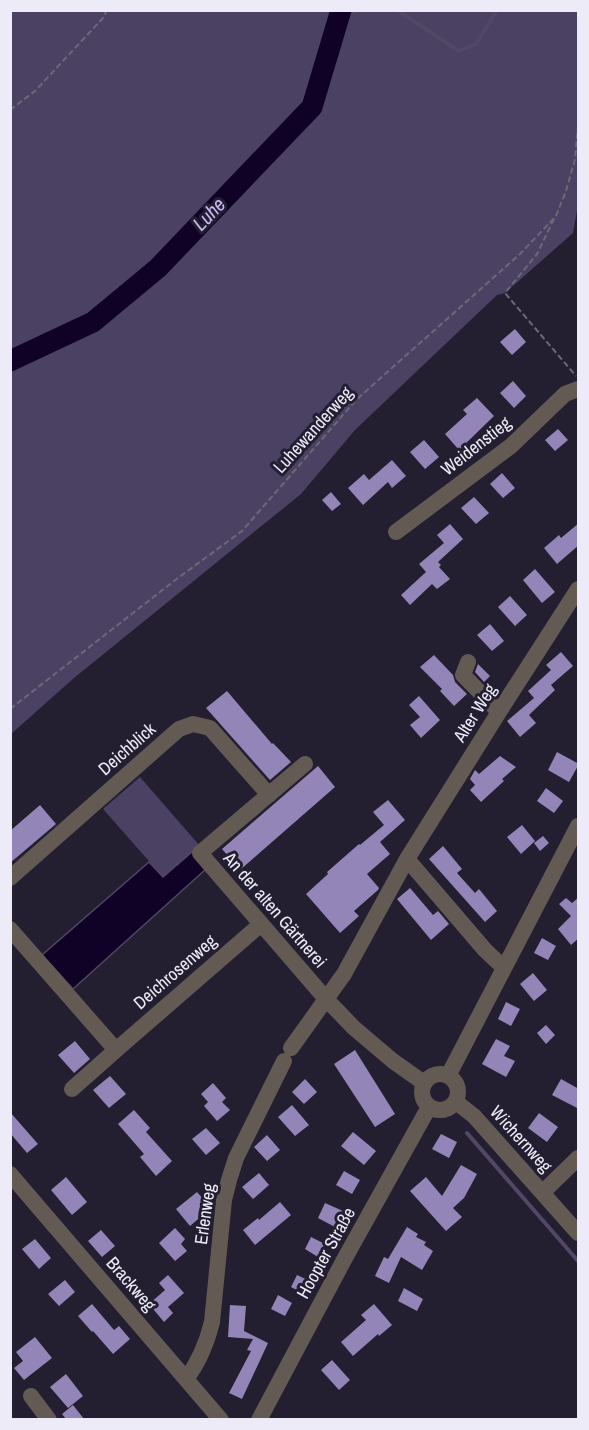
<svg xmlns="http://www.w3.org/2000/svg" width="589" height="1430" font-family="'Archivo Narrow',sans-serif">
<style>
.green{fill:#4b4163}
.water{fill:#100127;stroke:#534766;stroke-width:1.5}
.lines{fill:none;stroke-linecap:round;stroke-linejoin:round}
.stream{stroke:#534766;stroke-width:4}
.river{stroke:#100127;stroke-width:21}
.building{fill:#9385b8}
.path{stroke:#6c6878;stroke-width:2;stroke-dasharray:6 3;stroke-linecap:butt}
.minor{stroke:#625a53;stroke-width:16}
.labels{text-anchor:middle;stroke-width:6;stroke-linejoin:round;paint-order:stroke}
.street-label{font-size:18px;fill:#eeebf8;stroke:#231e30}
.water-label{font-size:20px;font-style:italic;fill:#c8b8f4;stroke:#231e30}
</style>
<rect width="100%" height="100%" fill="#231e30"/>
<path class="green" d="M11,10L578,11V205L573,233L505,293L497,295L355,430L301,494L74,678L11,734Z
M140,777L200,846L163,877L103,809Z"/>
<path class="water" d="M192,852L206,869L73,989L42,955L149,862L163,877Z"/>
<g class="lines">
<path class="stream" d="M397,10L459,51L476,44L497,10
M341,15L359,10
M467,1133L578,1261"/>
<path class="river" d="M10,361L93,322L158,268L312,107L341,10"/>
</g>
<path class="building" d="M515,329L526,342L512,355L500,342Z
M513,381L526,396L514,408L500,393Z
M477,398L494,416L459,450L445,434L467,414L463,410Z
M558,429L568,440L555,451L545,440Z
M424,440L439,457L425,469L410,452Z
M392,460L406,476L392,488L388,482L363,505L348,488L364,474L369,480Z
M502,473L515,488L503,498L490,484Z
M331,492L341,504L332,511L322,500Z
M474,497L489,513L476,524L461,508Z
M579,523V545L557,564L544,548L559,535L561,538Z
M450,524L463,539L438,562L441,565L439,567L450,579L437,589L432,584L410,605L401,595L426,572L419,564L444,543L437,535Z
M535,569L555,592L542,603L523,580Z
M510,596L527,615L515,626L498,607Z
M490,624L504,641L492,651L477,635Z
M561,652L573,666L551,685L555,690L529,715L536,723L520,737L507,721L534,698L528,691L551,670L546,665Z
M434,655L453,675L455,682L467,694L454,706L440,691L442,689L420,667Z
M478,664L490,676L484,682L475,672Z
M227,691L272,744L273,743L291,762L270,780L206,708Z
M419,696L440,720L421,738L410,725L420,717L409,705Z
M557,752L579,764L569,782L548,770Z
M500,756L516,767L502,779L504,781L481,802L470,790L475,785L470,779L475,770L479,774Z
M318,766L335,787L240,870L222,849Z
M546,788L563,801L554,813L537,801Z
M388,800L405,820L380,842L390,854L367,874L379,888L378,890L354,911L359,916L340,933L306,894L328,874L327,872L359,844L360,845L384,825L373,812Z
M40,805L56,824L10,863V831Z
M522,825L535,841L521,854L507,837Z
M543,836L549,843L540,851L534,843Z
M443,846L462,869L457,873L475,893L479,889L497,911L485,922L429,859Z
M410,888L433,915L438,911L449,924L431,940L397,899Z
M579,897V938L571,945L558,929L571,916L559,904L566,898L572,903Z
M542,938L556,946L548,960L534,953Z
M533,973L547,990L534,1001L520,984Z
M506,1002L520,1009L511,1026L498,1019Z
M546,1025L555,1035L546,1044L537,1033Z
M496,1039L510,1046L504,1056L515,1061L506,1077L482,1064Z
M75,1041L90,1059L74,1073L58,1055Z
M355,1050L395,1114L375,1127L334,1064Z
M110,1076L126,1094L109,1108L93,1090Z
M305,1079L317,1092L304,1104L292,1092Z
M561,1079L579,1089V1109L552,1095Z
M213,1083L226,1098L222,1102L230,1110L217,1121L204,1106L208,1102L201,1094Z
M292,1105L309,1125L295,1136L278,1117Z
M134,1110L150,1128L146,1132L172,1161L156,1176L140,1157L144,1154L118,1124Z
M10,1112L38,1144L27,1153L10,1133Z
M539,1113L558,1127L547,1142L528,1128Z
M206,1128L220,1143L206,1155L192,1139Z
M353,1132L376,1151L364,1165L341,1146Z
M441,1134L457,1142L449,1158L432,1149Z
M267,1135L280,1150L267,1161L254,1147Z
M461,1165L477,1174L464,1198L453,1208L462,1217L446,1231L410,1191L426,1177L442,1196Z
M344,1171L360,1180L352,1194L336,1185Z
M259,1173L269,1185L253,1199L242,1187Z
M66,1177L87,1202L72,1215L51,1190Z
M197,1192L211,1208L190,1226L176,1209Z
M280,1202L291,1215L255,1245L243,1230L258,1218L259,1220Z
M325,1203L343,1211L335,1227L318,1218Z
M407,1227L418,1234L416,1237L426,1242L424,1245L433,1251L422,1270L401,1257L389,1283L375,1276L384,1257L388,1259Z
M175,1228L185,1239L181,1244L187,1251L175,1261L159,1243Z
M101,1230L115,1246L102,1257L88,1241Z
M311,1237L325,1244L318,1257L305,1249Z
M35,1239L51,1258L39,1269L22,1249Z
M168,1275L184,1293L168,1307L173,1313L164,1322L149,1304L165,1290L159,1283Z
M297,1275L310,1281L304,1294L291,1287Z
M65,1280L75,1292L59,1306L48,1294Z
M404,1288L423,1299L417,1311L398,1301Z
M278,1295L292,1303L285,1316L271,1309Z
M92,1304L114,1330L119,1326L130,1339L113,1354L93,1331L92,1332L78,1316Z
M374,1304L392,1325L379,1336L378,1334L353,1356L341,1342L366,1320L361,1315Z
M230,1305L246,1306L244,1331L268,1343L242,1399L229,1393L251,1351L247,1350L253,1339L228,1337Z
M35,1337L52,1358L24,1380L14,1368L23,1361L16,1352Z
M332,1360L350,1380L339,1390L321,1370Z
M66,1374L83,1396L68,1408L50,1387Z
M73,1405L84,1419H66L62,1414Z"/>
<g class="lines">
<path class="path" d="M10,110L35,91L103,18L107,10
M554,219L537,254L505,293L576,376
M10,709L174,581L242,531L356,400L520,254L556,216L566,191L575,159L578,126"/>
<path class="minor" d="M396,532L511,446L565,394L578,389
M468,662L463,675L499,712
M305,764L200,853L326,999L354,1028L393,1061L424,1083
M10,878L179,729L193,724L210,728L269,795
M10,929L116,1050L261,924
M504,968L485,950L407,859L499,712L578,589
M291,1048L344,974L407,859
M422 1092a18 18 0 1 1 36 0a18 18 0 1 1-36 0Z
M448,1076L578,826
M72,1089L116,1050
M456,1102L474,1116L578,1233
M10,1174L221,1420
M543,1192L578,1158
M186,1379C199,1362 207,1342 212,1322L224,1200L229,1180L236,1158L284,1061
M31,1396L49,1420
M259,1420L345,1258L429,1107"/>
</g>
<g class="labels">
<g class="street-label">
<text transform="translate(313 430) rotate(-48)" y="6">Luhewanderweg</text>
<text transform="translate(476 446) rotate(-38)" y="6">Weidenstieg</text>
<text transform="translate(475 713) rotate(-58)" y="6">Alter Weg</text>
<text transform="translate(127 749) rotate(-41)" y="6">Deichblick</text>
<text transform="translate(275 910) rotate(49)" y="6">An der alten Gärtnerei</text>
<text transform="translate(175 972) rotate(-41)" y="6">Deichrosenweg</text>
<text transform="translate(521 1139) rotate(48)" y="6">Wichernweg</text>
<text transform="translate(205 1214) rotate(-82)" y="6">Erlenweg</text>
<text transform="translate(326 1253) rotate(-61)" y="6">Hoopter Straße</text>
<text transform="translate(131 1284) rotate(49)" y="6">Brackweg</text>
</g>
<g class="water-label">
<text transform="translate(209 214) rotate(-46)" y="7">Luhe</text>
</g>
</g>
<rect width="589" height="1430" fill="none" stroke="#eeebf8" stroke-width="24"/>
</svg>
